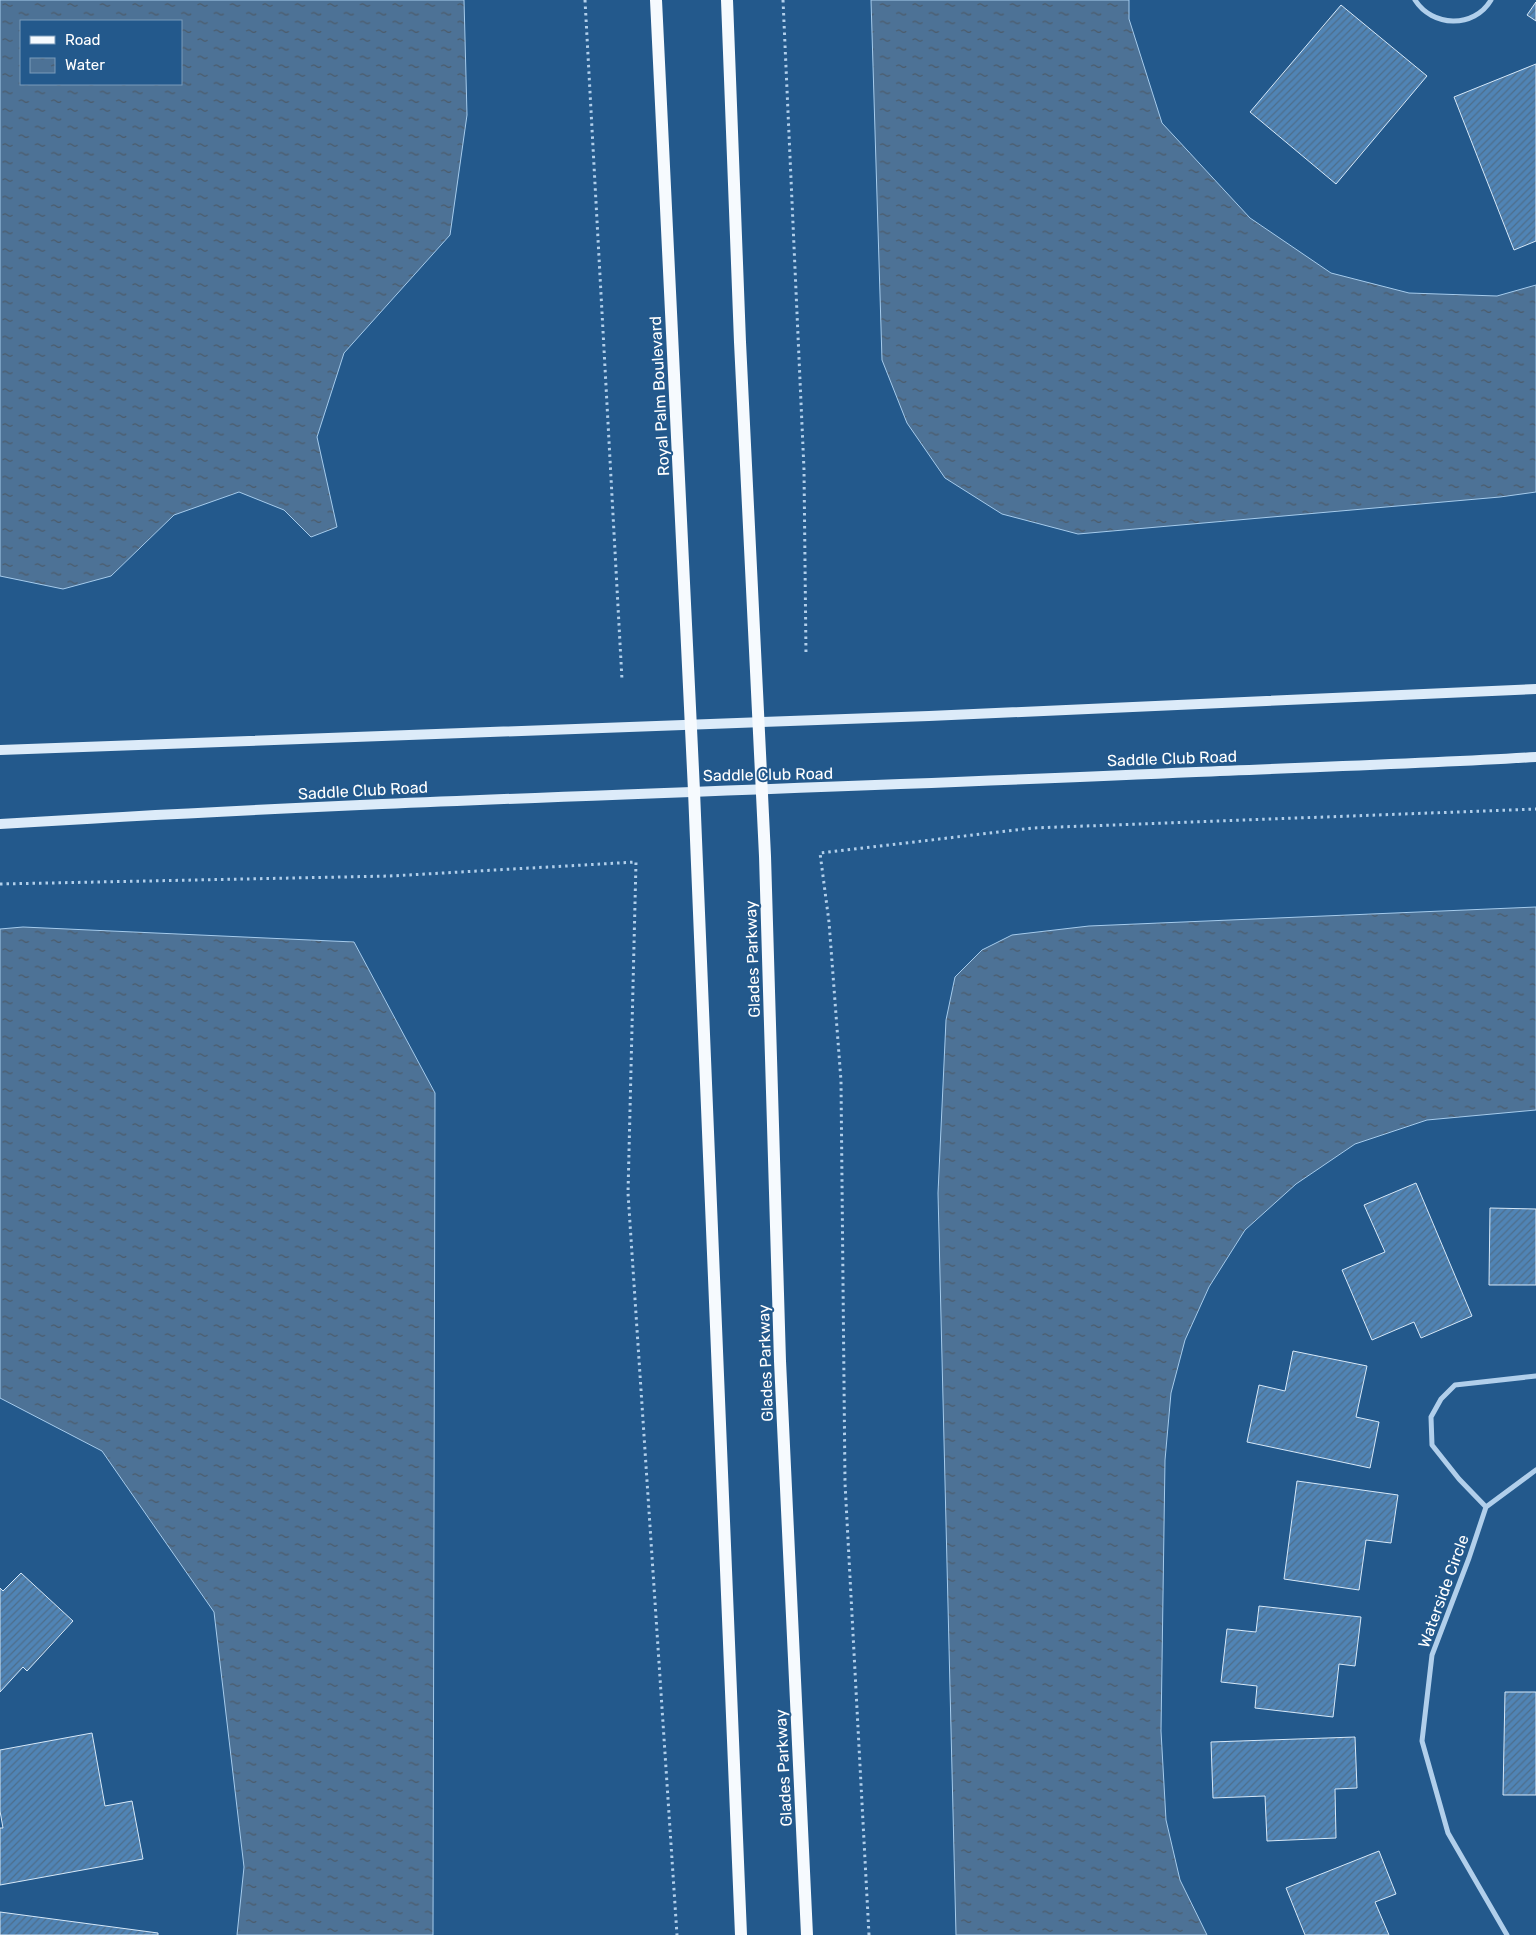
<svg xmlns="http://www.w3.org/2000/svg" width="1536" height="1935" font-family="Rubik,sans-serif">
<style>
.water{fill:url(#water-ripples);stroke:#a5cbec;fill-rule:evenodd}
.building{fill:url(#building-hatch);stroke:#d6e8f8}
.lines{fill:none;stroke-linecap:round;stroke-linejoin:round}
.path{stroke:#b1cfeb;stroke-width:3;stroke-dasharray:2.5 4;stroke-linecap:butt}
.street{stroke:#b1cfeb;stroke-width:5}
.secondary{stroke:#dcebf9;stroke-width:10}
.primary{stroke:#f6fafe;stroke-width:12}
.labels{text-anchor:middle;stroke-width:4;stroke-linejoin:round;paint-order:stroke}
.street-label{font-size:16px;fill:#fff;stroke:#23598c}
</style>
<defs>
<pattern id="water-ripples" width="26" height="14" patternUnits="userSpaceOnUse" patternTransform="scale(1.25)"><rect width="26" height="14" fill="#4d7296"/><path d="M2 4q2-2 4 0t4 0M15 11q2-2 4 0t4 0" fill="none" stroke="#4c5b6a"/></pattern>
<pattern id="building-hatch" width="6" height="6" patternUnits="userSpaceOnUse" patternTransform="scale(1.25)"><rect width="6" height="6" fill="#5084b5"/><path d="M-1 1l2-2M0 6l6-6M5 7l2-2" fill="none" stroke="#4e6e8b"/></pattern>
</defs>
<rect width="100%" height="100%" fill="#23598c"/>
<path class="water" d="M0,0H464L467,115L450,235L344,353L317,437L337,527L311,537L284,510L239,492L174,515L111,576L63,589L0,576ZM21,21H181V84H21Z
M871,0H1129V19L1162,123L1250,218L1331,273L1409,293L1497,296L1536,285V492L1500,497L1078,534L1002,514L945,478L907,423L882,360Z
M1536,907V1110L1427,1120L1355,1144L1296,1184L1245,1230L1209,1287L1185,1340L1171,1393L1165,1460L1161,1731L1166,1820L1180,1880L1207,1935H956L938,1193L946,1020L955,977L982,950L1012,935L1089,926Z
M23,927L354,942L435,1093L433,1935H237L244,1867L214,1612L102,1451L0,1398V929Z"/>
<path class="building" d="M1536,2V21L1527,15Z
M1341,5L1427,76L1336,184L1250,112Z
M1536,64V241L1514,250L1454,97Z
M1416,1183L1472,1316L1421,1338L1414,1322L1372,1340L1342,1270L1385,1252L1364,1205Z
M1490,1208L1536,1209V1285H1489Z
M1293,1351L1367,1366L1356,1417L1379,1422L1370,1468L1247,1442L1259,1385L1285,1391Z
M1297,1481L1398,1495L1391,1543L1366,1540L1359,1590L1284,1579Z
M21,1573L73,1621L27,1671L23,1667L0,1692V1588L3,1591Z
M1259,1606L1361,1617L1355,1666L1339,1664L1333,1717L1255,1708L1257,1686L1221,1682L1227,1629L1256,1632Z
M1505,1692H1536V1795H1503Z
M92,1733L105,1806L132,1801L143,1859L0,1885V1828H3L0,1811V1750Z
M1355,1737L1357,1788L1335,1789L1336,1838L1267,1841L1265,1796L1213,1798L1211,1742Z
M1379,1851L1396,1894L1375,1902L1389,1935H1305L1286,1888Z
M0,1912L158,1933V1935H0Z"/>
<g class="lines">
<path class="path" d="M585,0L622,680
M783,0L804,470L806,655
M0,884L390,876L636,862L628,1193L677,1935
M869,1935L845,1483L841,1081L829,922L820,853L1033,828L1536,809"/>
<path class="street" d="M1415,0C1432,27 1474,29 1491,0
M1486,1507L1459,1479L1432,1445L1431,1417L1441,1399L1455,1385L1536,1376
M1507,1935L1448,1833L1422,1741L1432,1655L1469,1558L1486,1507L1536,1470"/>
<path class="secondary" d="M0,750L929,716L1536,689
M0,824C398,799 798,790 1196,772C1310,767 1423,764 1536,757"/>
<path class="primary" d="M656,0L694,791L741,1935
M727,0L740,342L765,856L780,1361L807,1935"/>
</g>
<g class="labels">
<g class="street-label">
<text transform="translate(659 396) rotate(-93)" y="6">Royal Palm Boulevard</text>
<text transform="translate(1172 758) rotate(-2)" y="6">Saddle Club Road</text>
<text transform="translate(768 774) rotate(-1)" y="6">Saddle Club Road</text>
<text transform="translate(363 790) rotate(-3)" y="6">Saddle Club Road</text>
<text transform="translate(752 959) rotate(-92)" y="6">Glades Parkway</text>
<text transform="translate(765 1363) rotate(-92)" y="6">Glades Parkway</text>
<text transform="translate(1443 1591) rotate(-70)" y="6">Waterside Circle</text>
<text transform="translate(783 1768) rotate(-93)" y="6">Glades Parkway</text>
</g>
</g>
<rect x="20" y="20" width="162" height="65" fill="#23598c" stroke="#7b9bba"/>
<rect x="30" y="36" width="25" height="8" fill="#f6fafe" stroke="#7b9bba"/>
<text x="65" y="45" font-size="15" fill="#ffffff">Road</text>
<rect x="30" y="58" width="25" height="15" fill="url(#water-ripples)" stroke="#7b9bba"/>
<text x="65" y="70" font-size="15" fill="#ffffff">Water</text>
</svg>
